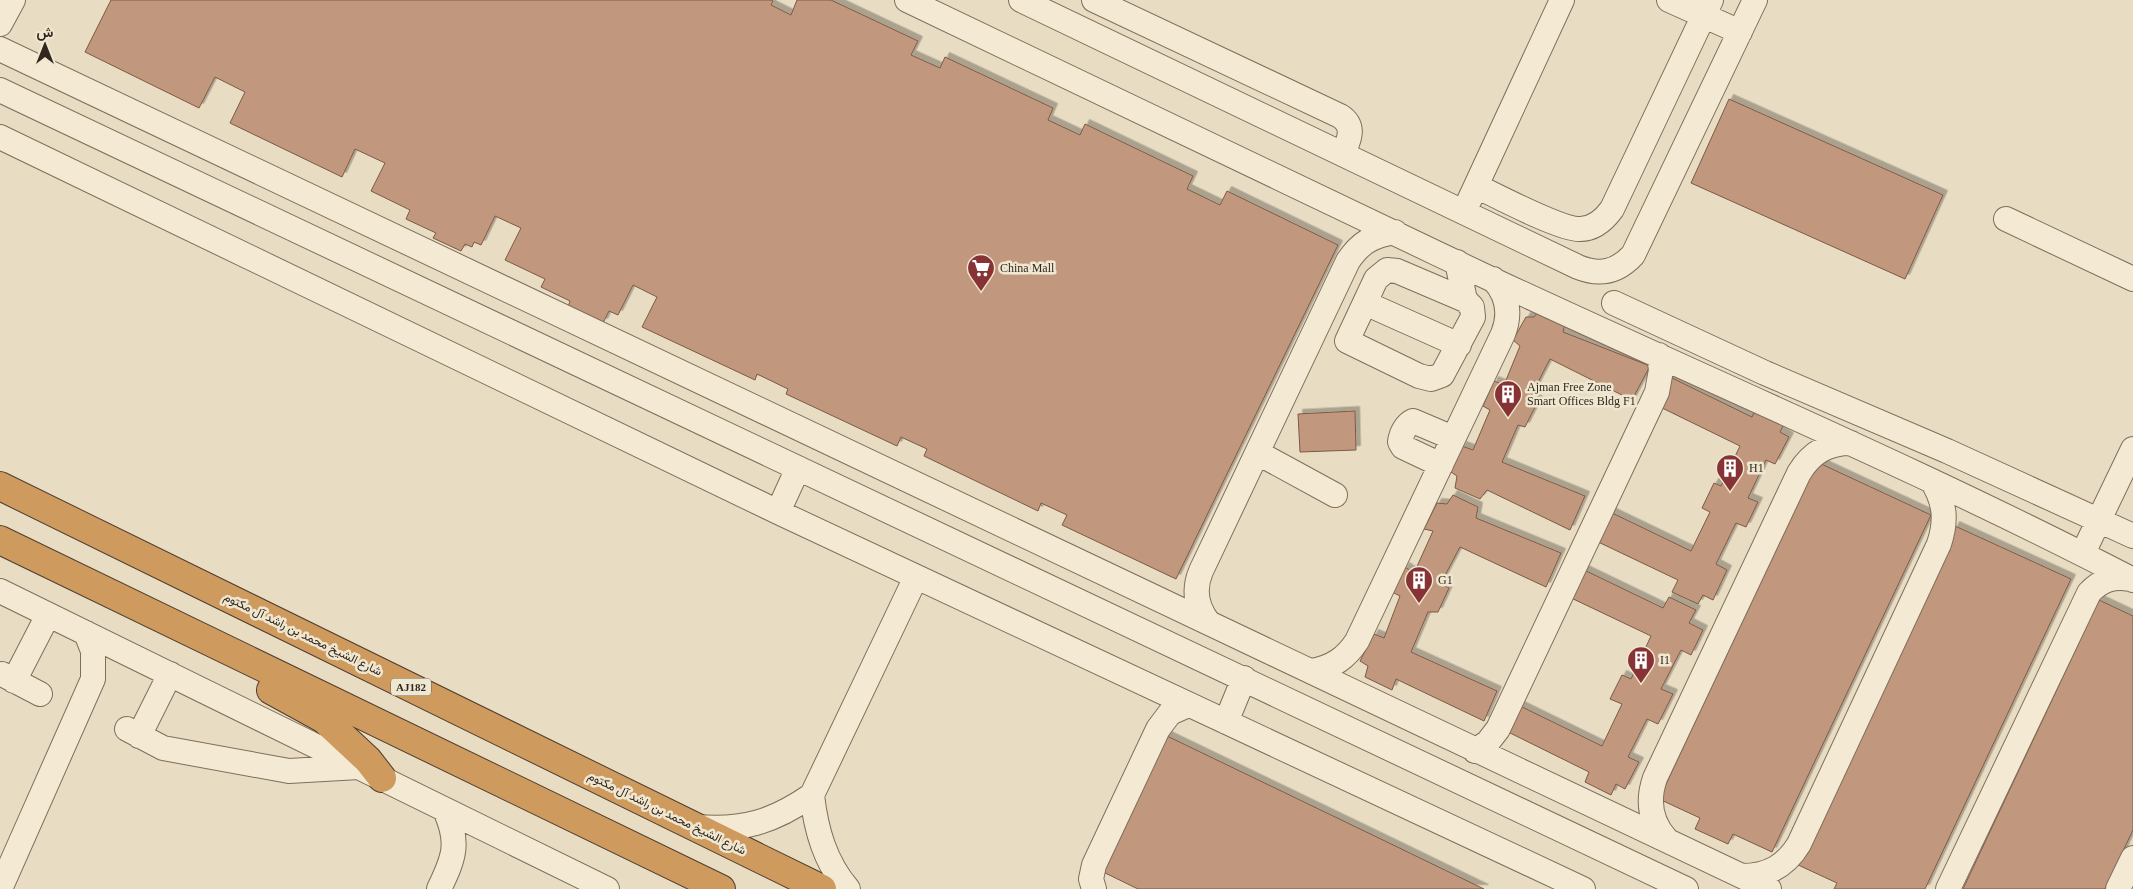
<svg xmlns="http://www.w3.org/2000/svg" width="2133" height="889" font-family="'Times New Roman',Vazirmatn,serif">
<style>
.building{fill:#c1987d;stroke:#7c5945;filter:url(#shadow)}
.lines{fill:none;stroke-linecap:round;stroke-linejoin:round}
.minor-casing{stroke:#7f6e5c;stroke-width:26}
.highway-casing{stroke:#4e3d30;stroke-width:30}
.minor{stroke:#f4ead4;stroke-width:24}
.highway{stroke:#ce9a5d;stroke-width:28}
.labels{text-anchor:middle;stroke-width:5;stroke-linejoin:round;paint-order:stroke}
.shield{fill:#f0e7d1;stroke:#6a6154;stroke-width:1}
.shield-label{font-size:11px;font-weight:bold;fill:#31271e}
.poi-label{font-size:12px;fill:#31271e;stroke:#f0e7d1;text-anchor:start}
.street-label{font-size:12px;fill:#31271e;stroke:#f0e7d1}
</style>
<defs>
<filter id="shadow"><feDropShadow dx="4.5" dy="-4.5" stdDeviation="0" flood-color="#0004"/></filter>
</defs>
<rect width="100%" height="100%" fill="#e8dcc3"/>
<path class="building" d="M111,0H771L773,1L771,5L791,15L797,0H831L918,41L911,55L940,68L945,57L1053,108L1048,120L1080,135L1085,124L1193,176L1187,189L1220,205L1227,191L1338,245L1176,579L1062,525L1067,515L1041,503L1038,511L924,456L927,449L901,437L897,446L786,394L788,389L757,374L755,380L642,327L657,297L633,285L618,315L609,311L603,323L568,307L570,301L541,287L545,279L505,260L521,228L495,216L481,245L474,242L472,247L465,244L461,251L433,238L436,233L406,219L410,210L371,191L385,163L355,149L342,177L230,123L245,92L215,77L199,108L85,52Z
M1729,99L1943,195L1905,279L1691,183Z
M1542,307L1566,320L1563,332L1650,366L1632,400L1550,359L1531,396L1538,401L1525,427L1518,425L1502,462L1585,496L1570,530L1487,490L1480,499L1455,488L1457,476L1451,472L1462,446L1473,450L1490,410L1483,406L1494,381L1504,385L1520,346L1513,340L1526,317H1534Z
M1670,377L1752,417L1757,406L1786,420L1780,432L1789,437L1775,464L1766,460L1748,498L1758,502L1746,527L1736,523L1716,564L1727,570L1713,600L1703,595L1698,604L1672,592L1678,580L1594,540L1608,511L1691,551L1710,512L1702,508L1714,483L1721,486L1740,446L1656,405Z
M1355,411L1356,450L1300,452L1298,414Z
M1817,462L1931,515L1772,852L1733,834L1728,844L1695,829L1700,818L1659,799Z
M1453,495L1478,507L1476,518L1561,553L1546,587L1460,547L1441,583L1449,588L1438,612H1428L1411,652L1497,691L1484,721L1396,679L1392,690L1365,677L1368,666L1360,661L1374,634L1384,638L1400,596L1392,592L1405,567L1414,573L1433,531L1424,529L1437,503L1447,504Z
M1955,526L2071,579L1925,889H1834L1837,883L1796,864Z
M1580,568L1663,608L1669,597L1696,610L1689,623L1703,630L1691,655L1681,650L1661,689L1673,694L1658,724L1647,719L1628,757L1639,762L1625,789L1616,784L1611,795L1585,782L1589,772L1504,730L1516,704L1602,746L1622,704L1610,699L1622,675L1631,679L1651,636L1567,596Z
M2099,600L2133,616V830L2105,889H1963Z
M1165,735L1385,841L1484,889H1138L1099,870Z"/>
<g class="lines">
<g class="minor-casing">
<path id="minor" d="M907,0C1102,93 1296,187 1491,279C1705,379 1923,471 2133,580
M1021,0L1578,267C1600,276 1617,272 1633,255L1755,0
M1094,0L1340,116C1356,126 1349,140 1343,154
M1669,0L1740,32
M0,24L13,0
M0,49L1769,889
M0,90L1686,889
M0,137L778,512L1583,889
M1476,186C1497,196 1561,230 1580,229C1594,229 1604,220 1612,209L1711,0
M1469,201L1562,0
M2006,219L2133,279
M1457,262L1465,300L1472,307L1473,317L1442,375L1431,379L1419,376L1347,341L1376,279L1387,270L1397,271L1465,300
M1365,303L1459,345
M1614,303L1765,373L1947,451L2133,536
M1258,453L1335,495
M1441,465L1403,447L1400,442C1401,434 1406,424 1413,421L1453,438
M778,512L798,468
M2083,553L2133,449
M0,591L607,889
M1209,623C1196,607 1193,590 1201,571L1348,261C1360,243 1373,235 1395,232
M1312,671C1333,667 1346,658 1357,641L1503,334C1511,314 1508,295 1493,279
M2,674L40,694
M14,681L48,615
M1226,722L1244,678
M127,729L163,748L289,771L359,767
M139,736L170,674
M1475,751L1488,742L1498,729L1657,392L1661,370L1659,355
M812,795C816,830 825,862 848,889
M696,827C743,831 773,822 812,795L916,577
M1666,839C1650,821 1647,801 1655,778L1799,473C1811,453 1827,443 1851,443
M1742,876C1768,876 1786,866 1799,844L1939,544C1947,520 1945,502 1932,481
M0,889L93,679V651L86,633
M439,889C454,858 460,843 445,810
M1094,889L1091,879L1094,865L1158,729L1170,713L1188,705
M1948,889L2089,593C2101,580 2113,576 2130,579
M2118,889L2133,858"/>
</g>
<g class="highway-casing">
<path id="highway" d="M0,486L822,889
M0,540L721,889
M271,690L324,719L368,760L382,778"/>
</g>
<use href="#minor" class="minor"/>
<use href="#highway" class="highway"/>
</g>
<defs>
<g id="supermarket-pin" transform="scale(1.4375)"><path d="M0 17L-7.5 6A9.5 9.5 0 1 1 7.5 6Z" fill="#873335" stroke="#f0e7d1"/><path d="M-6-5.5h2.5l.6 2H6L4.5 2H-2.5L-4.4-4H-6ZM-1.5 3.2a1.3 1.3 0 1 0 .1 0ZM3 3.2a1.3 1.3 0 1 0 .1 0Z" fill="#fff"/></g>
<g id="building-pin" transform="scale(1.4375)"><path d="M0 17L-7.5 6A9.5 9.5 0 1 1 7.5 6Z" fill="#873335" stroke="#f0e7d1"/><path d="M-4-6H4V6H1V3H-1V6H-4ZM-2.5-4.3h1.7v1.8h-1.7ZM.8-4.3h1.7v1.8H.8ZM-2.5-1h1.7V.8h-1.7ZM.8-1h1.7V.8H.8Z" fill="#fff"/></g>
</defs>
<g fill-rule="evenodd">
<use href="#supermarket-pin" x="981" y="268"/>
<use href="#building-pin" x="1508" y="394"/>
<use href="#building-pin" x="1730" y="468"/>
<use href="#building-pin" x="1419" y="580"/>
<use href="#building-pin" x="1641" y="660"/>
</g>
<g class="labels">
<rect class="shield" x="391" y="678.5" width="40" height="17" rx="4"/>
<g class="shield-label">
<text x="411" y="691">AJ182</text>
</g>
<g class="poi-label">
<text x="1000" y="272">China Mall</text>
<text x="1527" y="391">Ajman Free Zone<tspan x="1527" dy="14">Smart Offices Bldg F1</tspan></text>
<text x="1749" y="472">H1</text>
<text x="1438" y="584">G1</text>
<text x="1660" y="664">I1</text>
</g>
<g class="street-label">
<text transform="translate(303 634) rotate(26)" y="4">شارع الشيخ محمد بن راشد آل مكتوم</text>
<text transform="translate(667 813) rotate(26)" y="4">شارع الشيخ محمد بن راشد آل مكتوم</text>
</g>
</g>
<g transform="translate(45 45)" stroke="#f0e7d1" stroke-width="4" paint-order="stroke">
<path d="M0-4L9 19L0 12L-9 19Z" fill="#31271e"/>
<text y="-8" font-size="14" font-weight="bold" text-anchor="middle" fill="#31271e">ش</text>
</g>
</svg>
